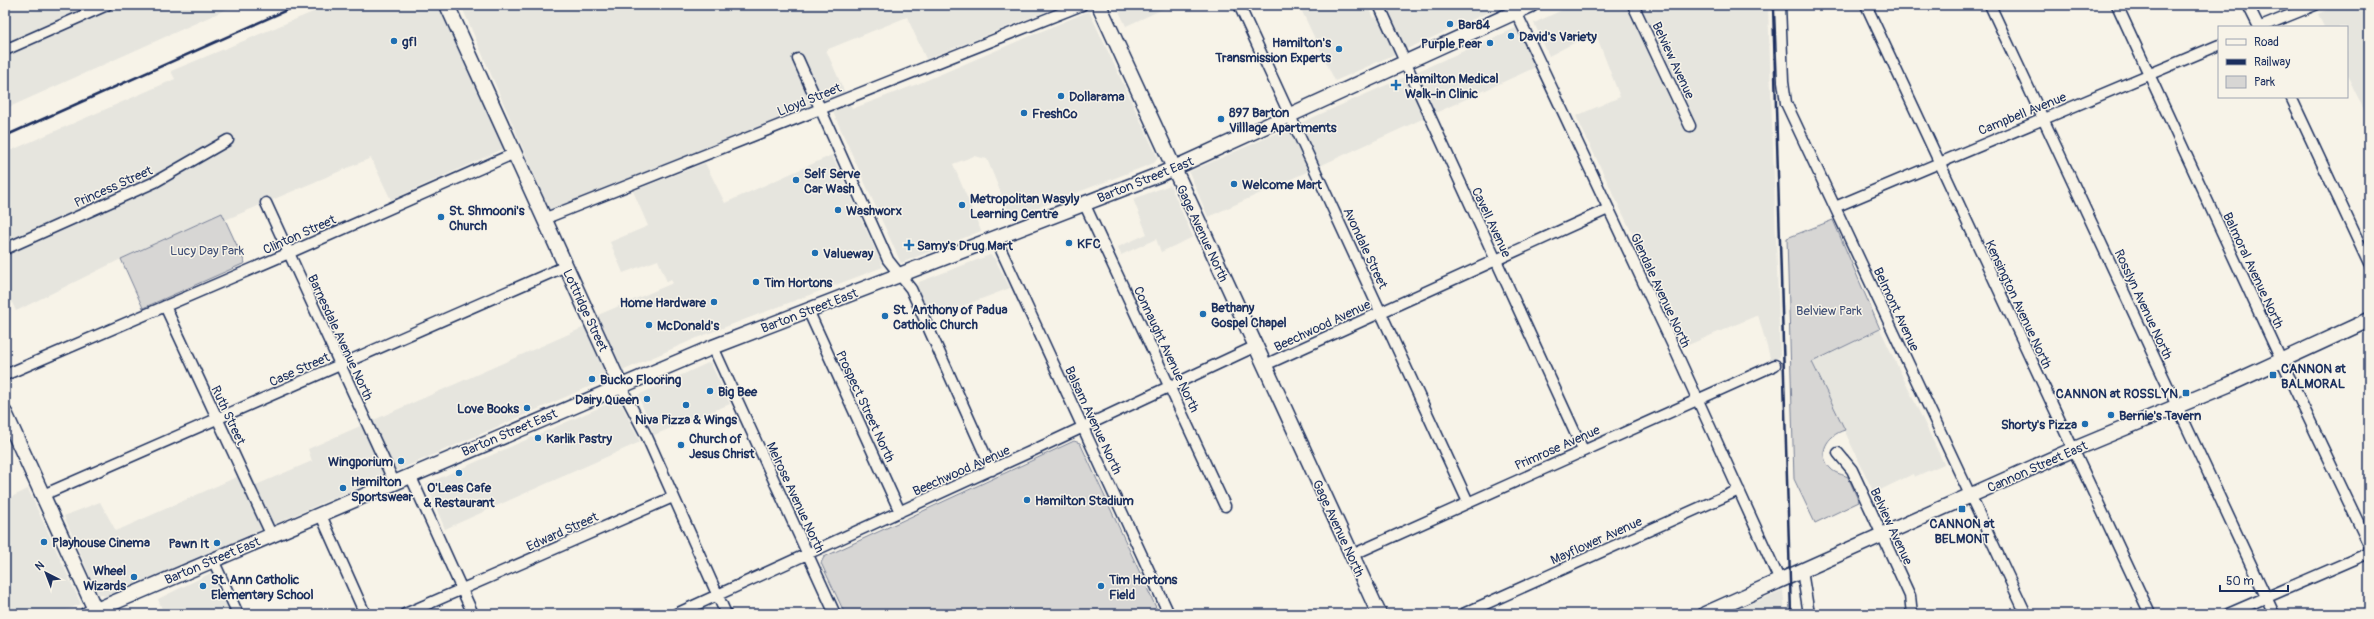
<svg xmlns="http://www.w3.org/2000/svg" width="2374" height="619" font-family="Pangolin,sans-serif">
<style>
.built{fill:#e6e5de}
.green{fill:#d7d6d4;stroke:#798299}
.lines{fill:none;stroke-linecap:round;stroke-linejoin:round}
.street-casing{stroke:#1b2f5e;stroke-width:13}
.secondary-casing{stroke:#1b2f5e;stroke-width:17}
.street{stroke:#f7f3e8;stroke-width:10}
.secondary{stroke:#f7f3e8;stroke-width:14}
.rail{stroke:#1b2f5e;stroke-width:2.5}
.poi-dot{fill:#1f6fb2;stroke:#f7f3e8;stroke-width:1.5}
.labels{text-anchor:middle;stroke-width:3;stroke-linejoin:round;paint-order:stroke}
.poi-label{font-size:13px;font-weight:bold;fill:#1b2f5e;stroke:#f7f3e8;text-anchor:start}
.street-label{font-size:13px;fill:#1b2f5e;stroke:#f7f3e8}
.park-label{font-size:13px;fill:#415076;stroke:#f7f3e8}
</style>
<rect width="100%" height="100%" fill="#f7f3e8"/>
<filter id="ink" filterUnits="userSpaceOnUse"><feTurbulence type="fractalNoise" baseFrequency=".025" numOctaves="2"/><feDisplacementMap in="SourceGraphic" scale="8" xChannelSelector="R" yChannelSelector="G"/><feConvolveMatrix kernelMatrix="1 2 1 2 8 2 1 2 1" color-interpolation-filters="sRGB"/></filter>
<g filter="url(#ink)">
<path class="built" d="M5,5H236L5,109Z
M330,5H439L503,149L391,200L371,158L225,220L221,214L121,259L16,311L5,287V153L175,79L171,71Z
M461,5H1062L926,59L907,17L826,50L852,109L920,83L1089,11L1158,158L1154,163L1011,218L987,159L974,156L953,164L981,231L901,263L828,101L550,211Z
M1116,5H1172L1126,26Z
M1299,5H1367L1373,18L1401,5H1505L1335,81Z
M1573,5H1768L1780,357L1771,361L1758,315L1686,346L1576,116L1620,97L1595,32L1549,56L1534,23Z
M2338,5H2369V120L2347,75V27H2324L2318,14Z
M1516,28L1536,67L1208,217L1189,172Z
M832,155L883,267L699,337L622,371L598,315L673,283L671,280L667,282L658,260L623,273L610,242L648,226L633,191L705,163L725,203Z
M1170,185L1193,237L1161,252L1156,239L1121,255L1118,247L1147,234L1133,199Z
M990,255L995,259L1010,288L931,318L917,287L919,282Z
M587,326L609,378L107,597L97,593L64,516L100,502L116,531L250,471L256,485L312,461L308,449Z
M1880,329L1944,464L1914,477L1913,474L1874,493L1812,362Z
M710,362L730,404L654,435L638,395Z
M619,399L640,442L445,529L426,484Z
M28,489L81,604L56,614H5V500Z
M213,572L233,614H164L158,599Z
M1783,590L1785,614H1727Z"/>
<path class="green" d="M222,213L245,263L143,308L121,259Z
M1833,220L1880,329L1812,362L1845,430C1827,435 1816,454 1831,469C1836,474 1842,474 1848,477L1859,502L1815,523L1794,479L1787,238Z
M1074,441L1080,443L1159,614H845L821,563L824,557Z"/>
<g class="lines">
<g class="street-casing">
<path id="street" d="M1239,5L1468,502
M1379,5L1583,450
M1633,5L1690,126
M1780,5L1783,81L1786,103L2026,614
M1866,5L2150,614
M1990,5L2274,614
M2117,5L2281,360L2369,545
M2248,5L2259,27
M1516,12L1676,352L1780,581
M2261,27L2315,5
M5,50L107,5
M798,59L888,260L911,289L992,470
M2291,97L2369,264
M266,203L394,482
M1084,203L1225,506
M1835,207L2219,45
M546,218L1082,5
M995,237L1169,614
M5,249L155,182L228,140
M165,306L271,534
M808,310L900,512
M713,347L835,614
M1265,365L1608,209
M5,375L289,253L515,153
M620,385L647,437L726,614
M1838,453L1852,470L1872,513L1910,596L1912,614
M410,475L473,614
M43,495L566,266
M320,513L365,614
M1352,555L1775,365
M213,560L238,614
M1802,571L1809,614
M405,614L673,497
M676,614L1032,451L1256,346
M1463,614L1739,490
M2228,614L2369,553"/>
</g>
<g class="secondary-casing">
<path id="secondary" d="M447,5L620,385
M1099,5L1379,614
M5,413L97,614
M87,614L713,347L1161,174L1531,5
M1705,614L2072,450L2228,385L2369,320"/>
</g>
<use href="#street" class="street"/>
<use href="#secondary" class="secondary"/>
<path class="rail" d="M1773,5L1791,614
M5,136L298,5"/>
</g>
</g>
<g class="poi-dot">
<circle cx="1450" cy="24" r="4"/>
<circle cx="1511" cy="36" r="4"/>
<circle cx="394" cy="41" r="4"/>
<circle cx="1490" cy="43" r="4"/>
<circle cx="1339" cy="49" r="4"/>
<path d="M1394 79h4v4h4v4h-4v4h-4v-4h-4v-4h4z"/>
<circle cx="1061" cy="96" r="4"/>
<circle cx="1024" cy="113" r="4"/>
<circle cx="1221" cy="119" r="4"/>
<circle cx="796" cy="180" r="4"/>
<circle cx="1234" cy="184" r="4"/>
<circle cx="962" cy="205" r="4"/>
<circle cx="838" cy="210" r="4"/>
<circle cx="441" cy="217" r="4"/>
<circle cx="1069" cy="243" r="4"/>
<path d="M907 239h4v4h4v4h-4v4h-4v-4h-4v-4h4z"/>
<circle cx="815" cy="253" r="4"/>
<circle cx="756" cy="282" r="4"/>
<circle cx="714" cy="302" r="4"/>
<circle cx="1203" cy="314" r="4"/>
<circle cx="885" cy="316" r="4"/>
<circle cx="649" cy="325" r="4"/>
<rect x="2269" y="371" width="8" height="8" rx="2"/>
<circle cx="592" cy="379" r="4"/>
<circle cx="710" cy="391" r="4"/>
<rect x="2182" y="389" width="8" height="8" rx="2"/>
<circle cx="647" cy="399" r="4"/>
<circle cx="686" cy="405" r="4"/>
<circle cx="527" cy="408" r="4"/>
<circle cx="2111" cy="415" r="4"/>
<circle cx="2085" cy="424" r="4"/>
<circle cx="538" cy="438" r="4"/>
<circle cx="681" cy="445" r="4"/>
<circle cx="401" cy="461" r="4"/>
<circle cx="459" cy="473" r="4"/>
<circle cx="343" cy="488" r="4"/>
<circle cx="1027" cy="500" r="4"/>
<rect x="1958" y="505" width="8" height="8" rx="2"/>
<circle cx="44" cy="542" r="4"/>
<circle cx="217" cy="543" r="4"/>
<circle cx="134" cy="577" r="4"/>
<circle cx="203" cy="586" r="4"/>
<circle cx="1101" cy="586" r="4"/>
</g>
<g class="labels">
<g class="poi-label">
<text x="1458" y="29">Bar84</text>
<text x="1519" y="41">David's Variety</text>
<text x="402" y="46">gfl</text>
<text x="1331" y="47" text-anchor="end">Hamilton's<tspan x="1331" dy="15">Transmission Experts</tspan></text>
<text x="1482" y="48" text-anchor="end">Purple Pear</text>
<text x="1405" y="83">Hamilton Medical<tspan x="1405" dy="15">Walk-in Clinic</tspan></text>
<text x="1069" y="101">Dollarama</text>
<text x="1229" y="117">897 Barton<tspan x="1229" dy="15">Villlage Apartments</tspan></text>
<text x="1032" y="118">FreshCo</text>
<text x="804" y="178">Self Serve<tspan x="804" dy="15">Car Wash</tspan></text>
<text x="1242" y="189">Welcome Mart</text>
<text x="970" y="203">Metropolitan Wasyly<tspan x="970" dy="15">Learning Centre</tspan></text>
<text x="449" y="215">St. Shmooni's<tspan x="449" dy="15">Church</tspan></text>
<text x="846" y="215">Washworx</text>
<text x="1077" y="248">KFC</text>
<text x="917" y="250">Samy's Drug Mart</text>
<text x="823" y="258">Valueway</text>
<text x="764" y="287">Tim Hortons</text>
<text x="706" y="307" text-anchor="end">Home Hardware</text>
<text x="1211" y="312">Bethany<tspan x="1211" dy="15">Gospel Chapel</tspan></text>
<text x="893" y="314">St. Anthony of Padua<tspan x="893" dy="15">Catholic Church</tspan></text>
<text x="657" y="330">McDonald's</text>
<text x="2281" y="373">CANNON at<tspan x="2281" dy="15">BALMORAL</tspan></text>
<text x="600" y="384">Bucko Flooring</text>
<text x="718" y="396">Big Bee</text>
<text x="2178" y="398" text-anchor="end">CANNON at ROSSLYN</text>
<text x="639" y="404" text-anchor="end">Dairy Queen</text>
<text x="519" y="413" text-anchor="end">Love Books</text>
<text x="2119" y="420">Bernie's Tavern</text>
<text x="686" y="424" text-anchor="middle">Niva Pizza &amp; Wings</text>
<text x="2077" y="429" text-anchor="end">Shorty's Pizza</text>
<text x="546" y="443">Karlik Pastry</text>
<text x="689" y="443">Church of<tspan x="689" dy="15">Jesus Christ</tspan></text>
<text x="393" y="466" text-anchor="end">Wingporium</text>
<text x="351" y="486">Hamilton<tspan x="351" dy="15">Sportswear</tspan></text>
<text x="459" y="492" text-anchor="middle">O'Leas Cafe<tspan x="459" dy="15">&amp; Restaurant</tspan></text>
<text x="1035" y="505">Hamilton Stadium</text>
<text x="1962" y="528" text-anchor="middle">CANNON at<tspan x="1962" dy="15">BELMONT</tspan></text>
<text x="52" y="547">Playhouse Cinema</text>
<text x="209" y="548" text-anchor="end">Pawn It</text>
<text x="126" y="575" text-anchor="end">Wheel<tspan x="126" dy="15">Wizards</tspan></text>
<text x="211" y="584">St. Ann Catholic<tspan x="211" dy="15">Elementary School</tspan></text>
<text x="1109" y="584">Tim Hortons<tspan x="1109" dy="15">Field</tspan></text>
</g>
<g class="street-label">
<text transform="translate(1674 60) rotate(65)" y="5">Belview Avenue</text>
<text transform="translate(809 99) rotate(-22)" y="5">Lloyd Street</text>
<text transform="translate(2022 113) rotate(-22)" y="5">Campbell Avenue</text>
<text transform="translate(1145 179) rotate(-22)" y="5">Barton Street East</text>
<text transform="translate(113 186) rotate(-24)" y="5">Princess Street</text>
<text transform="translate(1492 222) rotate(65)" y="5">Cavell Avenue</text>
<text transform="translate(1203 233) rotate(65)" y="5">Gage Avenue North</text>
<text transform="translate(299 234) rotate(-24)" y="5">Clinton Street</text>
<text transform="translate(1366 248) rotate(65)" y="5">Avondale Street</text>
<text transform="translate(2254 270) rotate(65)" y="5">Balmoral Avenue North</text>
<text transform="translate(1661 290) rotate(65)" y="5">Glendale Avenue North</text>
<text transform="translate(2019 304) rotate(65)" y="5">Kensington Avenue North</text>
<text transform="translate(2144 304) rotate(65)" y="5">Rosslyn Avenue North</text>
<text transform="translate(1897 309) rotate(65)" y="5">Belmont Avenue</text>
<text transform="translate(586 310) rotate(65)" y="5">Lottridge Street</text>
<text transform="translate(809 310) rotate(-21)" y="5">Barton Street East</text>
<text transform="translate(1322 325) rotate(-25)" y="5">Beechwood Avenue</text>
<text transform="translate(341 337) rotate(65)" y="5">Barnesdale Avenue North</text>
<text transform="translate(1167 349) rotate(65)" y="5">Connaught Avenue North</text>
<text transform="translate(299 369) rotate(-24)" y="5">Case Street</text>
<text transform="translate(866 406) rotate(65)" y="5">Prospect Street North</text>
<text transform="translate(229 415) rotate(65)" y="5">Ruth Street</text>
<text transform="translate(1094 420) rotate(65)" y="5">Balsam Avenue North</text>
<text transform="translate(509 432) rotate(-23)" y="5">Barton Street East</text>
<text transform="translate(1557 447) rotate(-24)" y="5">Primrose Avenue</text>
<text transform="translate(2037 466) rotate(-24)" y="5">Cannon Street East</text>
<text transform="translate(961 470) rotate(-24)" y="5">Beechwood Avenue</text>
<text transform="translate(796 497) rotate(65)" y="5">Melrose Avenue North</text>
<text transform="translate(1892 526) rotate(65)" y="5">Belview Avenue</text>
<text transform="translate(1339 528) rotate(65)" y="5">Gage Avenue North</text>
<text transform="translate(562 531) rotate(-24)" y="5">Edward Street</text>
<text transform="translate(1596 540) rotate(-24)" y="5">Mayflower Avenue</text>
<text transform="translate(212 560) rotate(-23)" y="5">Barton Street East</text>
</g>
<g class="park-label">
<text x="207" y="255">Lucy Day Park</text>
<text x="1829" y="315">Belview Park</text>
</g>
</g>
<rect width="2374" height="619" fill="none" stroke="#f7f3e8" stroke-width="20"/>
<rect x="10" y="10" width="2354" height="599" fill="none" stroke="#1b2f5e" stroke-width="1.5" filter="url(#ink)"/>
<rect x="2218" y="26" width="130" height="72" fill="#f7f3e8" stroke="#9fa5b1"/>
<rect x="2226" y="39" width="20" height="6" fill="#f7f3e8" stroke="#9fa5b1"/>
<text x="2254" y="46" font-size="12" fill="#1b2f5e">Road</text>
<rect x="2226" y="59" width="20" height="6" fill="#1b2f5e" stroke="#9fa5b1"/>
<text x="2254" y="66" font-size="12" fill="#1b2f5e">Railway</text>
<rect x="2226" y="76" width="20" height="12" fill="#d7d6d4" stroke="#9fa5b1"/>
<text x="2254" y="86" font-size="12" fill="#1b2f5e">Park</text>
<g transform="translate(46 573) rotate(318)" stroke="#f7f3e8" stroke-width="3" paint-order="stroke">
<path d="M0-3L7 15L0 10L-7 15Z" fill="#1b2f5e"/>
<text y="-6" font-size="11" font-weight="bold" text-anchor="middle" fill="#1b2f5e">N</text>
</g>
<path d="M2220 585v6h68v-6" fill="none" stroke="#1b2f5e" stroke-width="2"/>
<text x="2226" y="585" font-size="12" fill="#1b2f5e" stroke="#f7f3e8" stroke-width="3" paint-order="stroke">50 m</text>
</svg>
